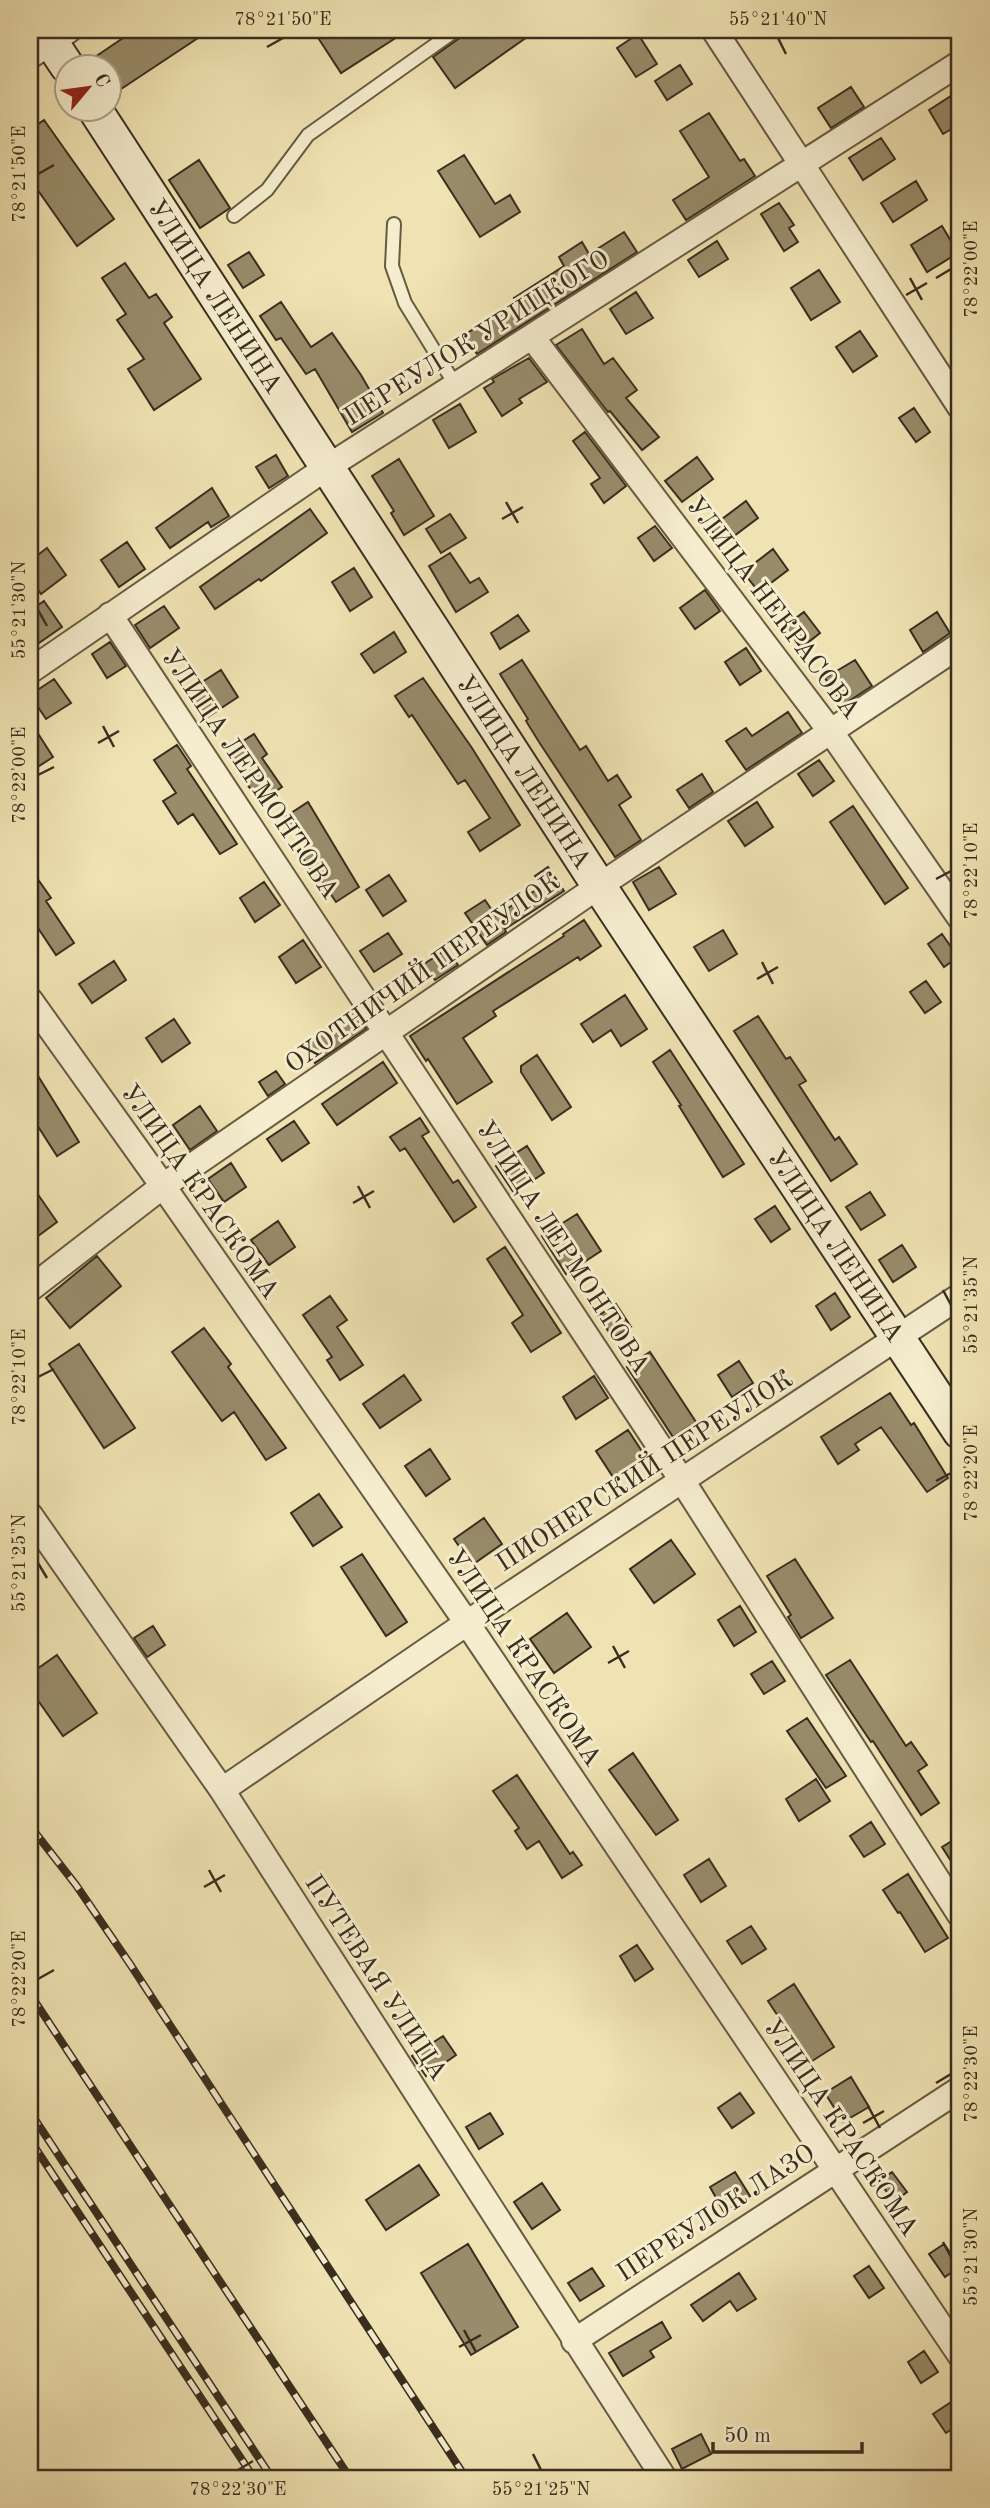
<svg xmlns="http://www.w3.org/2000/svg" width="990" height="2508" font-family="'Old Standard TT',serif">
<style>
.building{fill:#988c6b;stroke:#392e1e;stroke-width:2}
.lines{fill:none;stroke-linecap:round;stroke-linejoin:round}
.lane-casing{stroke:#675b43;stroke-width:16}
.street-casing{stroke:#675b43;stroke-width:28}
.secondary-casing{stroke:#392e1e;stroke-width:37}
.lane{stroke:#f5edce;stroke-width:12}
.street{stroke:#f5edce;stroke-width:24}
.secondary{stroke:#f5edce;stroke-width:33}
.rail-casing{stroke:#392e1e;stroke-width:8}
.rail{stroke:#f5edce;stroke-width:5;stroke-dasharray:16;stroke-linecap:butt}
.ticks{fill:none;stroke:#392e1e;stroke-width:2.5}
.labels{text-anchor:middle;stroke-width:6;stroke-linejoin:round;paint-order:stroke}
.street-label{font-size:26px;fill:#392e1e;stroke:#f5edce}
.neatline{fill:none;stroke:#392e1e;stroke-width:2.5}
.ticks-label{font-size:18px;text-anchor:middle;fill:#392e1e}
</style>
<rect width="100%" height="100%" fill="#f0e3b3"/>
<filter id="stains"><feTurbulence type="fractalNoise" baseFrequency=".00286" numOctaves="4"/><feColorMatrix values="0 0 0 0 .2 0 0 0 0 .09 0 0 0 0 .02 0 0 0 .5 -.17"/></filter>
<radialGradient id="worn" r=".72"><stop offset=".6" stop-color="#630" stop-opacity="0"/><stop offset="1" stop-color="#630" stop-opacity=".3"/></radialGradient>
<path class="building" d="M135,30H210L109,97L108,66H86V63Z
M313,30H408L341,73Z
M471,30H537L455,88L433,57Z
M638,34L657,64L636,77L617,48Z
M680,65L692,84L667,100L655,81Z
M851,87L864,107L831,128L818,108Z
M951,96L960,111V124L943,134L929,110Z
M709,113L740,161L744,159L755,176L686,220L673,200L709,177L680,131Z
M44,120L114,219L77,246L30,179V130Z
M881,138L895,159L863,180L849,158Z
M464,155L495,204L510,195L520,212L480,237L438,171Z
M199,160L230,208L200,228L169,180Z
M916,181L927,200L893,222L881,203Z
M779,203L794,225L789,228L798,242L784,251L761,214Z
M942,226L958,253L927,272L911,245Z
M624,232L637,252L477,354L464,335L517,302L514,298L564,266L559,257L582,242L589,254Z
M717,241L728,259L699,277L688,260Z
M249,252L264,275L243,288L228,265Z
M125,263L149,298L156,294L172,317L164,323L201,379L154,410L128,369L144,359L117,320L126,314L102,278Z
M819,270L840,302L811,320L791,288Z
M636,292L653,318L626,334L610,309Z
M281,302L311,347L332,333L361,375L383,413L352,432L315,369L306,374L281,338L276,340L260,316Z
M582,329L604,364L613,358L637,390L626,398L659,437L642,450L610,411L608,412L556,345Z
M860,331L877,356L853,372L836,347Z
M529,358L547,382L519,399L522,403L502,416L484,388L494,382L492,379Z
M460,404L476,432L449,448L433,420Z
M914,408L930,432L916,442L899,418Z
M585,432L626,486L604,503L591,484L600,478L573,441Z
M276,455L288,476L269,488L256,467Z
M697,457L713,479L682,502L665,481Z
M399,459L434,516L404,535L391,513L394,511L372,476Z
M212,488L229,516L211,527L208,522L170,548L156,528Z
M746,501L758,518L722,545L710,528Z
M310,509L327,533L261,581L259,579L215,609L200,587Z
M450,514L466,538L441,553L426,529Z
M655,526L672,548L654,561L638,538Z
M127,542L145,569L119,587L101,560Z
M47,548L66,575L41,594L30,578V561Z
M773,549L788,570L759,592L743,572Z
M450,553L470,583L479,578L488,592L456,612L429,566Z
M354,568L372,597L350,611L332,582Z
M705,590L720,611L695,629L680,608Z
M44,601L62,627L36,645L30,636V611Z
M164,606L179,628L150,648L135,625Z
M804,612L820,633L801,648L785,626Z
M937,612L950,633L923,652L910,630Z
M518,615L529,631L500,649L491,633Z
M394,632L406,652L374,673L361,654Z
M110,642L126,666L107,678L92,654Z
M746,648L761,671L740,685L725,662Z
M522,660L580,750L586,746L608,781L617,775L631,797L619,805L641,840L615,857L539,742L526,721L528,719L500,674Z
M855,660L872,686L843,705L825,678Z
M221,670L238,697L203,720L185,693Z
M423,678L472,748L520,825L480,851L468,832L490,818L465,780L458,784L412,715L409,717L395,696Z
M54,679L71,703L46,719L30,695Z
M788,712L802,733L746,770L726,741L746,728L752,736Z
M30,721L53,757L30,772Z
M254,734L267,754L262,758L282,787L259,802L226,752Z
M177,745L191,766L187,769L237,844L220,854L193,814L178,824L163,801L176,793L154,760Z
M819,760L834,781L813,796L798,774Z
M702,774L713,792L689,808L677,790Z
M308,802L359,887L336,902L315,871L312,873L298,851L304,847L285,817Z
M757,802L773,827L745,846L728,821Z
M853,806L908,888L885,904L830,822Z
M548,867L564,891L505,929L506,932L487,945L465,913L485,900L496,916L542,886L535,876Z
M659,867L676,894L649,910L633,882Z
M30,868L51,898L46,901L74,943L56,955L30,916Z
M389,875L406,901L383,916L366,890Z
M264,882L280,905L255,922L240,898Z
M584,920L601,946L580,960L578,957L493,1011L496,1016L463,1038L492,1082L457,1104L428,1059L426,1061L410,1036L564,936L563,934Z
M723,930L737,954L709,971L694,947Z
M388,933L402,954L374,972L360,951Z
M942,934L958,957L944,967L928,944Z
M303,940L321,967L296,983L279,957Z
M447,949L458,965L435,980L424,964Z
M114,961L126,980L92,1003L79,984Z
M926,981L941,1002L925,1013L910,992Z
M625,995L647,1029L621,1046L611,1030L593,1042L581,1024Z
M354,1011L366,1029L315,1063L303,1045Z
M758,1016L786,1059L790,1057L806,1081L799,1085L835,1140L839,1137L857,1164L831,1181L734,1031Z
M174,1019L190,1043L162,1062L146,1038Z
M670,1050L744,1164L723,1177L679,1106L681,1105L653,1062Z
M537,1055L571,1107L552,1120L521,1072V1066Z
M383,1062L397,1083L337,1125L322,1104Z
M30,1063L79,1142L57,1156L30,1114Z
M276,1071L285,1084L268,1096L259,1082Z
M200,1106L217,1131L190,1150L173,1125Z
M420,1118L429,1132L422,1136L453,1183L458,1180L476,1207L454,1222L405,1148L400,1151L390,1137Z
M294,1121L309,1143L282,1161L267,1139Z
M527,1146L544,1173L514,1193L496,1166Z
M231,1163L246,1187L224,1202L208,1179Z
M30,1183L57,1222L30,1242Z
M870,1192L885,1215L861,1230L846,1207Z
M775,1206L790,1229L771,1242L755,1219Z
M577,1214L601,1251L566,1274L542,1236Z
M278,1221L295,1247L269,1265L251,1240Z
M902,1245L916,1267L893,1282L879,1260Z
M505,1247L561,1333L531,1352L512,1323L523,1315L487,1259Z
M97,1256L121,1286L70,1328L46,1298Z
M835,1293L850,1317L831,1330L816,1306Z
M330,1296L347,1320L337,1327L363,1365L340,1380L327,1360L332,1357L303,1315Z
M616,1304L631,1327L613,1338L598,1316Z
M204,1328L231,1364L228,1367L286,1448L266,1460L234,1412L222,1421L172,1352Z
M79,1344L135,1428L104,1448L49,1364Z
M650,1352L696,1422L673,1437L627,1367Z
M739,1361L753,1383L732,1397L718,1375Z
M404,1375L421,1400L380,1428L363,1404Z
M594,1376L608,1398L576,1419L563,1397Z
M890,1393L911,1425L914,1423L948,1478L927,1492L881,1427L855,1444L859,1450L838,1464L821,1437Z
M628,1430L645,1456L613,1477L596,1451Z
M430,1449L450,1479L426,1496L405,1466Z
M319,1494L342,1527L313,1546L291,1513Z
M484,1518L502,1544L472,1565L454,1539Z
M671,1540L695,1574L654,1603L630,1569Z
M362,1554L407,1622L386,1636L341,1567Z
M795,1559L833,1618L801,1638L788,1617L791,1615L767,1576Z
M740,1606L756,1632L734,1646L718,1620Z
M567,1613L591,1647L554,1673L530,1639Z
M153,1626L165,1645L147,1657L134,1638Z
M57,1655L97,1713L63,1736L30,1689V1674Z
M850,1660L906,1746L911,1742L927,1765L918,1771L939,1803L921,1815L873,1741L871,1742L826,1675Z
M772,1661L785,1681L764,1694L751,1674Z
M807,1718L846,1776L826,1788L787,1731Z
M633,1753L678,1820L656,1835L609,1770Z
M517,1775L570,1854L573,1852L582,1865L562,1878L539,1841L527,1849L515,1831L519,1828L493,1791Z
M816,1779L830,1801L799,1821L786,1799Z
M871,1822L885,1844L864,1857L850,1836Z
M960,1836V1875L942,1847Z
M709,1859L726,1886L701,1902L684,1875Z
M908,1874L948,1938L925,1952L900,1912L898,1913L883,1890Z
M751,1926L766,1949L742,1964L727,1941Z
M637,1945L653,1969L635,1981L620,1956Z
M794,1984L834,2047L809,2063L768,2001Z
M443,2036L456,2055L426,2076L412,2056Z
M851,2077L869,2107L843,2122L825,2093Z
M740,2093L754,2113L732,2128L718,2108Z
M490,2113L503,2134L479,2149L466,2127Z
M419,2165L439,2195L386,2230L366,2200Z
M735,2172L750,2196L724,2212L710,2187Z
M892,2172L907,2192L894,2202L879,2181Z
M542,2183L560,2210L532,2229L514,2202Z
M468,2244L518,2327L471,2355L421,2273Z
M944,2244L960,2266L945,2277L929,2254Z
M869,2266L884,2288L869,2298L854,2276Z
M592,2268L604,2286L580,2301L568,2283Z
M739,2273L756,2299L737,2311L730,2301L703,2321L691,2305Z
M662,2322L671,2338L650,2351L654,2357L623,2376L609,2353Z
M924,2351L938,2372L921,2383L908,2362Z
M960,2396V2424L946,2433L933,2414Z
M701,2434L711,2454L682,2469L672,2449Z"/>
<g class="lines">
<g class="lane-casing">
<path id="lane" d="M234,216L267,190L308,135L456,30
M394,224L392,266L405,303L456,386"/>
</g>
<g class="street-casing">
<path id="street" d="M714,30L960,407
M30,56L69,30
M532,337L831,732L960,918
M110,615L683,1482L960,1915
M30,671L326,468L960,63
M30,1000L163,1186L467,1623L960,2355
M30,1289L163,1186L599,886L960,645
M30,1515L222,1790L664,2478
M222,1790L467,1623L960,1296
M574,2341L960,2089"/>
</g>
<g class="secondary-casing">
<g id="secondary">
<path d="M43,30L67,66"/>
<path id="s1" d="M94,108L599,886L960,1432"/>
</g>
</g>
<use href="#lane" class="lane"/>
<use href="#street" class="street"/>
<use href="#secondary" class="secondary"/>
<g class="rail-casing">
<path id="rail" d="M30,1826L76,1885L130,1964L466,2478
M30,1994L350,2478
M30,2112L272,2478
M30,2140L254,2478"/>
</g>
<use href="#rail" class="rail"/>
</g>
<path class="ticks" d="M778,38L786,54M267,47L283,38M38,174L54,165M910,278L922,300M936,278L951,269M906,295L927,283M506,502L518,523M502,519L523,507M38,610L47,626M103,726L114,747M98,743L119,731M38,775L54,767M936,879L951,871M762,962L773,984M757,979L778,967M358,1186L370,1208M353,1203L374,1191M943,1290L951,1305M38,1377L54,1369M936,1481L951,1473M38,1563L47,1578M613,1646L625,1668M608,1663L629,1651M209,1870L221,1892M204,1887L225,1875M38,1979L54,1970M936,2083L951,2074M868,2106L880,2128M863,2123L884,2111M943,2242L951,2257M464,2330L476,2352M459,2347L481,2335M533,2454L541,2470M238,2470L253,2461"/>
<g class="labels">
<g class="street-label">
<text dy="9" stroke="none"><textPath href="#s1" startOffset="224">УЛИЦА ЛЕНИНА</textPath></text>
<text transform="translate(476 337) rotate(-32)" y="9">ПЕРЕУЛОК УРИЦКОГО</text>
<text transform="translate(774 607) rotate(53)" y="9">УЛИЦА НЕКРАСОВА</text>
<text dy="9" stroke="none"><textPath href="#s1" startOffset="791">УЛИЦА ЛЕНИНА</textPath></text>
<text transform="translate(251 773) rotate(56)" y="9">УЛИЦА ЛЕРМОНТОВА</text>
<text transform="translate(422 972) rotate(-35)" y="9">ОХОТНИЧИЙ ПЕРЕУЛОК</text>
<text transform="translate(201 1191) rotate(55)" y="9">УЛИЦА КРАСКОМА</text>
<text dy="9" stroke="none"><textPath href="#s1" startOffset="1358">УЛИЦА ЛЕНИНА</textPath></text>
<text transform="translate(564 1247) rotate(57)" y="9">УЛИЦА ЛЕРМОНТОВА</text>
<text transform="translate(644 1470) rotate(-33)" y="9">ПИОНЕРСКИЙ ПЕРЕУЛОК</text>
<text transform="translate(525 1657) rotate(56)" y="9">УЛИЦА КРАСКОМА</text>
<text transform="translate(377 1977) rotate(57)" y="9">ПУТЕВАЯ УЛИЦА</text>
<text transform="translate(842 2127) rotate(56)" y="9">УЛИЦА КРАСКОМА</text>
<text transform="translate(715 2212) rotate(-33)" y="9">ПЕРЕУЛОК ЛАЗО</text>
</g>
</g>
<rect width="990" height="2508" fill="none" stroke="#f0e3b3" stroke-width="77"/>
<g transform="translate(88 88) rotate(61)"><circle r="33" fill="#f5edce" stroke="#aaa188" stroke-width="2"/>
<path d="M0-5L12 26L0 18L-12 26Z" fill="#8f2418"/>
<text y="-10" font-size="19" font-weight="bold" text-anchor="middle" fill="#392e1e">С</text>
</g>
<path d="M713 2442v10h149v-10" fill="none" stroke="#392e1e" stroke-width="3.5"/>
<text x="724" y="2442" font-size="21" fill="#392e1e" stroke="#f5edce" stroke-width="5" paint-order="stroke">50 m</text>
<rect x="38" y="38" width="913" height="2432" class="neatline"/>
<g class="ticks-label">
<text x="283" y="25">78°21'50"E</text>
<text x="778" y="25">55°21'40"N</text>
<text transform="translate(19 174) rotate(-90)" y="6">78°21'50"E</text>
<text transform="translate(971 269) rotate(-90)" y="6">78°22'00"E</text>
<text transform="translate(19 610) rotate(-90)" y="6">55°21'30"N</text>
<text transform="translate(19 775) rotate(-90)" y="6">78°22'00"E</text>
<text transform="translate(971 871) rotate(-90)" y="6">78°22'10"E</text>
<text transform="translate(971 1305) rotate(-90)" y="6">55°21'35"N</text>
<text transform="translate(19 1377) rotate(-90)" y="6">78°22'10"E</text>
<text transform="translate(971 1473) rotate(-90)" y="6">78°22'20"E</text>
<text transform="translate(19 1563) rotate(-90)" y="6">55°21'25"N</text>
<text transform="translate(19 1979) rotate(-90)" y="6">78°22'20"E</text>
<text transform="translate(971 2074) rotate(-90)" y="6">78°22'30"E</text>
<text transform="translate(971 2257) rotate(-90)" y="6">55°21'30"N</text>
<text x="238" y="2495">78°22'30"E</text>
<text x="541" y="2495">55°21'25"N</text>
</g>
<rect width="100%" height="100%" filter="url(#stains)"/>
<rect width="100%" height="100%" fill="url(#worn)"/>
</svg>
